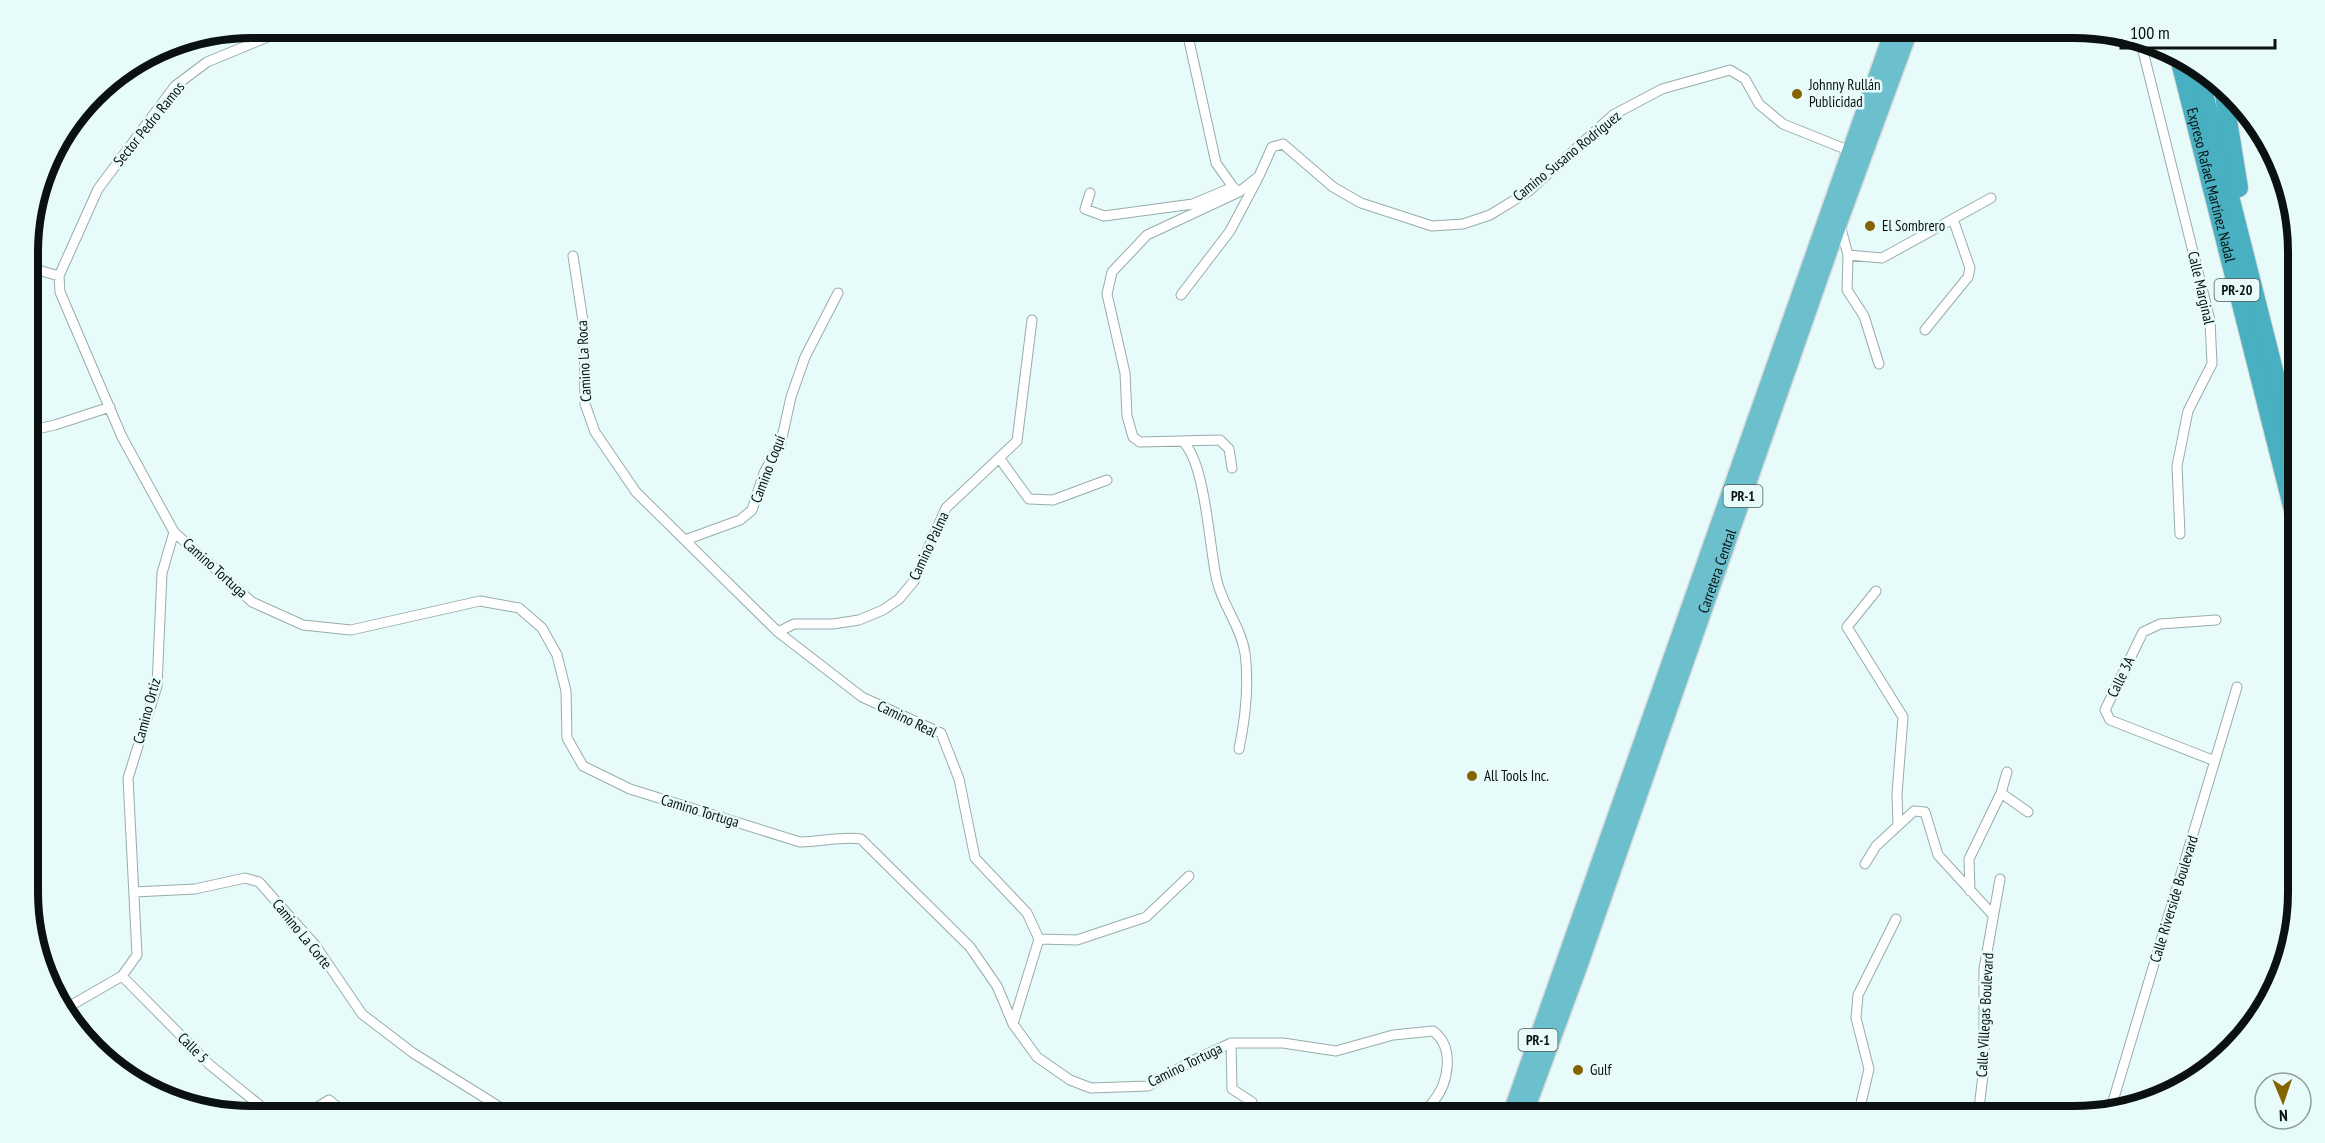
<svg xmlns="http://www.w3.org/2000/svg" width="2325" height="1143" font-family="'PT Sans Narrow',sans-serif">
<style>
.lines{fill:none;stroke-linecap:round;stroke-linejoin:round}
.minor-casing{stroke:#98acaa;stroke-width:11}
.trunk-casing{stroke:#d8d9d9;stroke-width:19}
.motorway-casing{stroke:#d8d9d9;stroke-width:20}
.minor{stroke:#fff;stroke-width:9}
.trunk{stroke:#6cc0ce;stroke-width:16}
.motorway{stroke:#48b0c1;stroke-width:18}
.poi-dot{fill:#856400;stroke:#e7fcfa;stroke-width:2}
.labels{text-anchor:middle;stroke-width:5;stroke-linejoin:round;paint-order:stroke}
.shield{fill:#e7fcfa;stroke:#4c5856;stroke-width:1.5}
.shield-label{font-size:14px;font-weight:bold;fill:#0a1110}
.poi-label{font-size:15px;fill:#0a1110;stroke:#e7fcfa;text-anchor:start}
.street-label{font-size:15px;fill:#0a1110;stroke:#e7fcfa}
.rim{fill:none;stroke:#0a1110;stroke-width:8}
</style>
<rect width="100%" height="100%" fill="#e7fcfa"/>
<g class="lines">
<g class="minor-casing">
<path id="minor" d="M292,27L207,62L175,86L98,189L59,276L60,292L122,437L174,532L252,602L303,625L351,630L480,601L519,608L542,628L557,655L566,691L567,738L583,766L630,789L800,842C821,842 841,836 861,839L970,947L997,986L1013,1024L1037,1057L1070,1080L1091,1088L1148,1086L1192,1061L1231,1043H1283L1336,1051L1393,1035L1433,1031C1455,1047 1449,1083 1433,1102C1429,1107 1424,1111 1420,1116
M1186,27L1216,163L1233,187L1239,192
M2141,43L2210,320L2212,364L2188,411L2177,466L2180,534
M1090,193L1085,209L1104,216L1193,204L1233,187
M1840,225L1848,255L1847,290L1864,316L1879,364
M1848,255L1882,258L1991,198
M573,256L584,328L585,404L595,432L636,492L778,632L862,697L941,733L959,779L975,858L1027,913L1039,939L1013,1024
M28,267L59,276
M1181,295L1230,231L1257,180
M1925,330L1968,277L1970,268L1953,219
M28,431L55,425L110,407
M1182,441C1206,461 1209,549 1217,581C1223,606 1241,627 1245,653C1249,683 1245,720 1239,749
M1000,459L1029,499L1053,500L1107,480
M1232,468L1229,449L1220,440L1140,442L1133,437L1127,416L1125,373L1107,294L1112,272L1147,235L1239,192L1259,176L1272,147L1283,144L1333,187L1361,203L1432,226L1463,224L1490,215L1529,191L1613,115L1662,89L1730,70L1745,79L1759,104L1783,124L1850,151
M685,540L740,520L752,510L764,473L781,442L791,397L805,357L838,293
M1876,591L1847,627L1903,717L1897,794L1898,825
M778,632L794,624H833L859,620L883,610L899,599L914,581L946,508L1017,441L1032,320
M2215,761L2110,720L2105,710L2143,632L2160,624L2216,620
M2001,793L2028,812
M1865,864L1876,846L1914,811L1925,812L1938,855L1993,915
M1970,891L1969,859L2001,793L2007,772
M134,892L195,889L245,878L259,882L315,945L362,1014L413,1053L514,1116
M1039,939L1077,940L1146,917L1189,876
M122,976L210,1065L263,1108L267,1116
M63,1010L122,976L137,955L128,778L157,686L162,573L174,532
M1231,1043L1232,1089L1252,1102
M2110,1111L2237,687
M303,1116L329,1100L348,1116
M1858,1116L1869,1069L1856,1018L1858,995L1896,919
M1978,1116L1984,1067V969L2000,879"/>
</g>
<g class="trunk-casing">
<g id="trunk">
<path d="M1510,1116L1894,27"/>
<path id="s1" d="M1524,1116L1579,967L1839,223L1911,27"/>
</g>
</g>
<g class="motorway-casing">
<g id="motorway">
<path id="s2" d="M2178,54L2297,526"/>
<path d="M2197,66L2297,461"/>
<path d="M2222,83L2239,188"/>
</g>
</g>
<use href="#minor" class="minor"/>
<use href="#trunk" class="trunk"/>
<use href="#motorway" class="motorway"/>
</g>
<g class="poi-dot">
<circle cx="1797" cy="94" r="6"/>
<circle cx="1870" cy="226" r="6"/>
<circle cx="1472" cy="776" r="6"/>
<circle cx="1578" cy="1070" r="6"/>
</g>
<g class="labels">
<g class="shield">
<rect x="2214.5" y="279" width="45" height="22" rx="4.5"/>
<rect x="1723.5" y="485" width="39" height="22" rx="4.5"/>
<rect x="1518.5" y="1029" width="39" height="22" rx="4.5"/>
</g>
<g class="shield-label">
<text x="2237" y="295">PR-20</text>
<text x="1743" y="501">PR-1</text>
<text x="1538" y="1045">PR-1</text>
</g>
<g class="poi-label">
<text x="1809" y="90">Johnny Rullán<tspan x="1809" dy="17">Publicidad</tspan></text>
<text x="1882" y="231">El Sombrero</text>
<text x="1484" y="781">All Tools Inc.</text>
<text x="1590" y="1075">Gulf</text>
</g>
<g class="street-label">
<text transform="translate(149 124) rotate(-51)" y="5">Sector Pedro Ramos</text>
<text transform="translate(1567 156) rotate(-39)" y="5">Camino Susano Rodríguez</text>
<text dy="5" stroke="none"><textPath href="#s2" startOffset="135">Expreso Rafael Martínez Nadal</textPath></text>
<text transform="translate(2201 288) rotate(77)" y="5">Calle Marginal</text>
<text transform="translate(584 361) rotate(-93)" y="5">Camino La Roca</text>
<text transform="translate(768 469) rotate(-69)" y="5">Camino Coquí</text>
<text transform="translate(929 546) rotate(-65)" y="5">Camino Palma</text>
<text transform="translate(215 568) rotate(42)" y="5">Camino Tortuga</text>
<text dy="5" stroke="none"><textPath href="#s1" startOffset="578">Carretera Central</textPath></text>
<text transform="translate(2121 677) rotate(-64)" y="5">Calle 3A</text>
<text transform="translate(147 711) rotate(-75)" y="5">Camino Ortiz</text>
<text transform="translate(907 719) rotate(26)" y="5">Camino Real</text>
<text transform="translate(700 811) rotate(17)" y="5">Camino Tortuga</text>
<text transform="translate(2174 899) rotate(-73)" y="5">Calle Riverside Boulevard</text>
<text transform="translate(302 934) rotate(51)" y="5">Camino La Corte</text>
<text transform="translate(1985 1015) rotate(-87)" y="5">Calle Villegas Boulevard</text>
<text transform="translate(193 1048) rotate(45)" y="5">Calle 5</text>
<text transform="translate(1185 1065) rotate(-26)" y="5">Camino Tortuga</text>
</g>
</g>
<path d="M0 0H2325V1143H0ZM252 38H2074A214 214 0 0 1 2288 252V892A214 214 0 0 1 2074 1106H252A214 214 0 0 1 38 892V252A214 214 0 0 1 252 38Z" fill="#e7fcfa" fill-rule="evenodd"/>
<path class="rim" d="M252 38H2074A214 214 0 0 1 2288 252V892A214 214 0 0 1 2074 1106H252A214 214 0 0 1 38 892V252A214 214 0 0 1 252 38Z"/>
<g transform="translate(2283 1101) rotate(178)"><circle r="28" fill="#e7fcfa" stroke="#8f9e9c" stroke-width="1.5"/>
<path d="M0-4.5L10 22L0 15L-10 22Z" fill="#856400"/>
<text y="-9" font-size="16" font-weight="bold" text-anchor="middle" fill="#0a1110">N</text>
</g>
<path d="M2121 39v9h154v-9" fill="none" stroke="#0a1110" stroke-width="3"/>
<text x="2130" y="39" font-size="18" fill="#0a1110" stroke="#e7fcfa" stroke-width="4.5" paint-order="stroke">100 m</text>
</svg>
